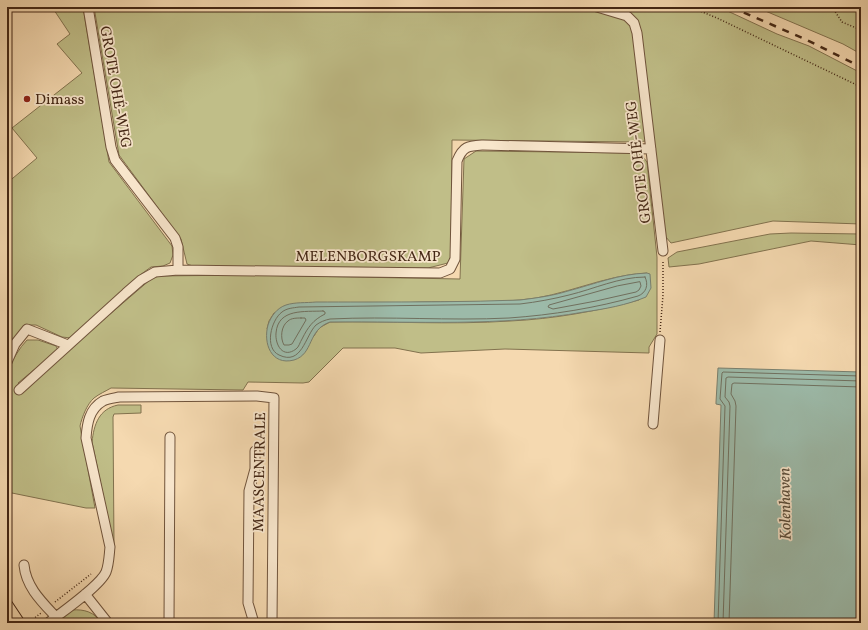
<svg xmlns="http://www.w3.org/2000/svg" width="868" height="630" font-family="Vollkorn,serif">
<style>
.green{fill:#c0be88;stroke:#82724e;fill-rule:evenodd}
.water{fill:#9cbaa9;stroke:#797f6e}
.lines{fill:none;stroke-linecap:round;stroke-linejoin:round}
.shore{stroke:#70705f;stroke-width:1}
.minor-casing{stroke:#70543c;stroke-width:11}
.major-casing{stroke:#442715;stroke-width:13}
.path{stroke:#442715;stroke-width:1.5;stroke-dasharray:1 2;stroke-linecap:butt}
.minor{stroke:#f8e6cc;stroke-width:9}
.major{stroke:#f5d9b0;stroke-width:11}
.rail{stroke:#442715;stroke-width:2.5;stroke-dasharray:7 7;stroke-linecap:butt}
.poi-dot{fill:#8f2418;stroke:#f8e6cc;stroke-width:1.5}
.labels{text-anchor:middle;stroke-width:3.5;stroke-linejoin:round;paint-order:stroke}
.street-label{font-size:15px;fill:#442715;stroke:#f8e6cc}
.poi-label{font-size:15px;fill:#442715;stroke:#f8e6cc;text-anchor:start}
.water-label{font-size:16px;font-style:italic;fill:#5a4c3a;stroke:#f8e6cc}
</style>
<rect width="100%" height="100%" fill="#f5d9b0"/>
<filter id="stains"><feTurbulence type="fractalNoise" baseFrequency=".005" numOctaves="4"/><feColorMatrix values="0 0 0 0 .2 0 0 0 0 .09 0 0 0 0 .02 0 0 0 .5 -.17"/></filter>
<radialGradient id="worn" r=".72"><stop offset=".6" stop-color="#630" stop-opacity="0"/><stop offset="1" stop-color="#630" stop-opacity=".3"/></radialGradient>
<path class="green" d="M52,7H83L109,162L172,246L173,255L170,263L163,266L151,267L140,275L71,338L62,337L36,325H29L22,329L7,355V183L37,158L12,128L82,73L57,44L70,34Z
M94,7H719L777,34L809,46L861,73V224L773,221L671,243L665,236L654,140L637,142L452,140L451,256L448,263L428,268L193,266L187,264L181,239L119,155Z
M756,7H861V54L843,44Z
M476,151L640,153L647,162L657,257V334L649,347V353L505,349L421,353L395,348H343L309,382L303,383L248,382L243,390L111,388C106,391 99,394 94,398C87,404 82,417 80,426L95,508H86L7,492V369C14,359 19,348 27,340H38L56,346L58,350L18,383L25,391L75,344L151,279L159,276L246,275L460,279L464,159ZM647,273L639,300C597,311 554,319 510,321C450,325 390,321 330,322L319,328L314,336L267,329L269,321L274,313C322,309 371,304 419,302C453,301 486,303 520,300C563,297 603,275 647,273Z
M791,233L861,234V245L811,241L699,264L669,267L668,258L677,252L770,234Z
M118,405H141V413L114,414L113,417L114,547L92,442C94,424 99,409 118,405Z
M72,610C84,609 95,612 101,623H55Z"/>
<path class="water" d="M647,273L650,274L651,288L646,297C627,305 605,309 584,312C500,327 415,321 330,322C307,330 314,354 294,360C271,366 263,343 268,325C271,316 277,308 286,305C295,302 306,303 316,302C331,302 346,302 362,302C414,302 467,302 520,300C536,298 552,296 568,291C595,284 619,274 647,273Z
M718,368L861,372V623H714L721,405L716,404V402Z"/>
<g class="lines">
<path class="shore" d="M645,277C649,285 646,293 638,296C596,308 552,315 509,318C449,321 389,316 330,319C325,320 320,322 316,325C305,336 302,366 279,355C264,348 271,320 282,312C287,308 293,308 299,307L520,304C537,302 553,299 569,295C594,289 619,277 645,277Z
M640,282L641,286L639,290L636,292L596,301L553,309L548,307L549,305L617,286Z
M323,311L325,312V314C313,320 308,327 302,339C300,342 299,347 296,349C283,359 275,345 276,333C278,308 305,312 323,311Z
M301,318H305L306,320L292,344L289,345H284C280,338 281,326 288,321C291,318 297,318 301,318Z
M718,623L725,406L720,399L722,373L723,372L861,376
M723,623L730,406L729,402L725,397L726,378L728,377L861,381
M729,623L736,406L735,401L731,394L732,384L734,383L861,387"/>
<g class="minor-casing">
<path id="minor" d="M88,7L111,147L115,160L175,238L178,247V270
M597,7L627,16L634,23L637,33L663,251
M7,362L15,344L27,329L68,345
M19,390L126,293L141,280L155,272L178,270L440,273L450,269L455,259L457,161C463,146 468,146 483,145L651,149
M653,424L660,340
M24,565C26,587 42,602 56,617
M85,594L108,623
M48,623C62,612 100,586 106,572C109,564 109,556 110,547L86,438C87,424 89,409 103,401C107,399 114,398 119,397L257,396L274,398L272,623
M169,623L170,437
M254,623L248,603L249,491L255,469V451"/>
</g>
<g class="major-casing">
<path id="major" d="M7,605L19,623"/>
</g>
<path class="path" d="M690,7L717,18L861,87
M832,7L842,22L861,30
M660,332L663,295V260
M55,602L91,574
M28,623L41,613"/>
<use href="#minor" class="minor"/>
<use href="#major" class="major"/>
<path class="rail" d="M731,7L807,40L861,67"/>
</g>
<circle class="poi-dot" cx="27" cy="99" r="4"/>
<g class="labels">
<g class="street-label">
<text transform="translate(116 87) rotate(80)" y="5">GROTE OHÉ-WEG</text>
<text transform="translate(638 162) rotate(-97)" y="5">GROTE OHÉ-WEG</text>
<text x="368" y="261">MELENBORGSKAMP</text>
<text transform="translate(259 472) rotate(-89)" y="5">MAASCENTRALE</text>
</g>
<g class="poi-label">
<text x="35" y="104">Dimass</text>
</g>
<g class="water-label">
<text transform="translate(784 504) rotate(-91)" y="6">Kolenhaven</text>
</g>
</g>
<rect width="868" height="630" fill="none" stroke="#f5d9b0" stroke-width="24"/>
<rect x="8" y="8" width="852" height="614" fill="none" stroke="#442715" stroke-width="2"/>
<rect x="12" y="12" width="844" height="606" fill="none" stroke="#442715"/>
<rect width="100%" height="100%" filter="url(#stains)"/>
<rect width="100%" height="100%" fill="url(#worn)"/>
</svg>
